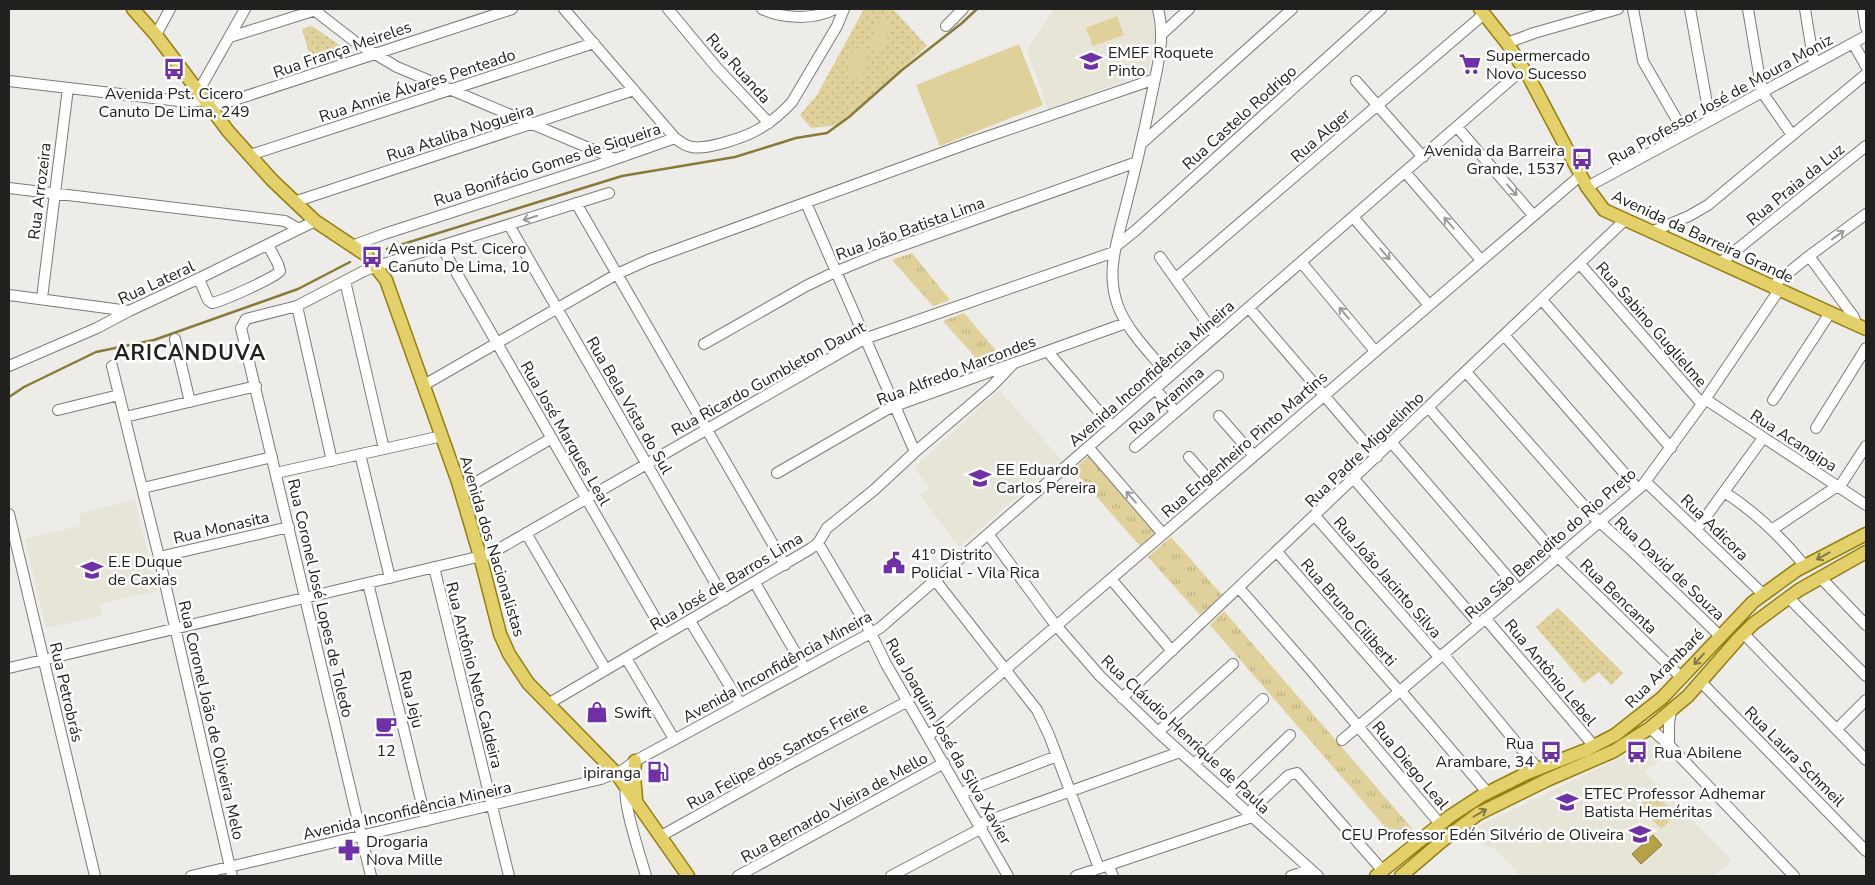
<svg xmlns="http://www.w3.org/2000/svg" width="1875" height="885" font-family="'Nunito Sans',sans-serif">
<style>
.built{fill:#e7e4d8}
.grass{fill:url(#grass-tufts)}
.park{fill:url(#park-dots)}
.pitch{fill:#dfd199}
.water{fill:#b7a046;stroke:#8a7a3a}
.lines{fill:none;stroke-linecap:round;stroke-linejoin:round}
.stream{stroke:#8a7a3a;stroke-width:2.5}
.minor-casing{stroke:#7c7b77;stroke-width:12}
.major-casing{stroke:#947f10;stroke-width:15}
.minor{stroke:#fff;stroke-width:10}
.major{stroke:#e4d06b;stroke-width:12}
.oneway{stroke:#9b9b9a}
.oneway2{stroke:#827845}
.labels{text-anchor:middle;stroke-width:5;stroke-linejoin:round;paint-order:stroke}
.street-label{font-size:16px;fill:#21211f;stroke:#fff}
.poi-label{font-size:16px;fill:#21211f;stroke:#fff;text-anchor:start}
.district-label{font-size:21px;font-weight:bold;letter-spacing:1px;fill:#21211f;stroke:#fff}
</style>
<defs>
<pattern id="grass-tufts" width="24" height="20" patternUnits="userSpaceOnUse" patternTransform="scale(1.25)"><rect width="24" height="20" fill="#dfd199"/><path d="M3 7l-1-3M5 7V3M7 7l1-3M15 17l-1-3M17 17v-4M19 17l1-3" fill="none" stroke="#bfb383"/></pattern>
<pattern id="park-dots" width="8" height="8" patternUnits="userSpaceOnUse" patternTransform="scale(1.25)"><rect width="8" height="8" fill="#dfd199"/><path d="M2 2h.1M6 6h.1" fill="none" stroke="#bfb383" stroke-width="1.8" stroke-linecap="round"/></pattern>
</defs>
<rect width="100%" height="100%" fill="#edece8"/>
<path class="built" d="M1054,9H1151L1156,35L1148,73L1048,109L1027,51Z
M999,390L1061,459L959,547L920,495L929,487L914,468Z
M135,500L157,591L100,604L103,615L46,628L25,539L81,526L79,514Z
M1654,739L1669,754L1644,771L1732,861L1714,876H1520L1498,851L1471,839L1468,834L1477,827L1628,754Z"/>
<path class="grass" d="M912,253L950,300L933,306L892,260Z
M964,313L1005,361L984,367L943,321Z
M1089,456L1156,532L1140,546L1073,470Z
M1171,537L1223,596L1200,615L1148,557Z
M1224,611L1416,833L1399,843L1210,625Z"/>
<path class="park" d="M864,9H893L927,46L838,125L811,128L800,115L817,95Z
M312,26L345,49L311,60L302,29Z
M1558,608L1623,673L1611,685L1599,672L1584,683L1536,627Z"/>
<path class="pitch" d="M1117,16L1124,35L1093,46L1086,28Z
M877,19L891,22L884,51L869,47Z
M1019,44L1043,105L940,146L916,85Z
M854,47L869,51L861,79L846,75Z
M1654,793L1676,815L1661,829L1639,806Z"/>
<path class="water" d="M1653,835L1662,845L1641,864L1632,854Z"/>
<g class="lines">
<path class="stream" d="M387,249L622,176L735,157L796,138L827,133L849,117L902,70L962,23L977,9
M9,397L24,387L96,352L154,340L298,289L350,262"/>
<g class="minor-casing">
<path id="minor" d="M564,9L675,138C680,142 685,146 692,147C707,150 746,137 759,129C771,122 782,113 792,102L837,26L844,9
M668,9L717,68L769,123
M762,9C783,19 814,20 835,9
M1158,9C1166,40 1157,68 1151,98C1143,137 1134,175 1124,213C1116,245 1106,274 1118,306C1127,331 1153,356 1169,376
M1633,9L1643,61L1685,134
M1690,9L1710,120
M1748,9L1762,92L1792,135
M1805,9L1814,64
M1863,9L1866,28
M314,10L358,44L397,67L615,159
M946,26L963,9
M1163,33L1189,9
M156,35L170,9
M230,37L319,9
M1507,43L1534,33L1618,9
M1853,43L1866,66
M9,81L188,102L203,100
M1356,81L1423,157
M198,92L245,9
M210,108L512,9
M1457,127L1533,215
M1141,144L1292,9
M250,155L594,43
M1405,172L1481,260
M1587,187L1866,36
M9,188L285,221L299,229
M294,202L634,90
M576,203L785,565
M806,203L915,452
M1353,217L1429,305
M509,225L725,600
M1651,232L1689,216L1708,205L1866,74
M352,246L384,234L598,165L675,138
M441,246L665,635
M1116,246L1135,231L1381,9
M1809,256L1854,317L1856,324
M1160,257L1216,336
M1301,262L1375,351
M1720,263L1866,146
M1580,264L1702,404
M1176,278L1484,14
M199,279L208,300L212,303C223,301 274,278 280,271L278,264L268,245
M345,281L384,449
M1773,288L1777,282L1809,256L1866,214
M9,295L129,311
M42,298L68,88
M1542,300L1671,448
M297,306L332,461
M1249,308L1377,457
M1504,335L1638,489
M175,339L190,402
M704,344L806,286L835,272L881,253L1137,162
M1048,352L1112,427
M9,366L97,328L129,311L206,275L315,221
M112,366L159,557L232,876
M1466,372L1593,516L1630,549L1720,636
M424,385L617,274L648,260L972,142L1155,79
M1155,389L1176,412
M1705,399L1866,505
M1773,400L1830,313
M1429,408L1558,557L1682,678
M58,410L119,395
M1219,416L1254,456
M125,417L256,386
M1816,428L1866,348
M1392,443L1519,590
M1088,447L1163,534
M1135,447L1218,376
M360,454L390,578
M1189,457L1216,488
M276,473L442,436
M777,473L886,410L903,403L1126,323
M1354,479L1479,624
M1646,482L1763,594
M143,488L272,457
M461,491L552,438
M1724,492C1756,512 1781,537 1805,566
M9,514L95,876
M1315,516L1439,657
M1697,529L1763,438
M1773,529L1842,483L1866,446
M526,533L606,670
M988,534L1054,623L1100,676L1158,732L1318,876
M818,543L871,633L886,664L1008,876
M1277,552L1399,691
M159,557L289,527
M434,567L509,876
M1820,577L1866,625
M1111,579L1172,651
M935,580L1037,710L1049,735L1099,868
M368,583L426,821
M755,583L805,669
M1239,588L1309,668L1440,824
M1788,597L1866,676
M1485,618L1594,746
M690,621L740,703
M1743,633L1866,760
M1443,654L1538,769
M626,658L674,739
M9,668L490,554L864,339L1114,252
M1701,682L1866,851
M1400,690L1487,792
M1122,698L1625,220
M548,704L810,549L818,543L827,528L874,490L915,452L992,386L1014,363
M1650,728L1669,745L1794,876
M1837,729L1866,700
M1158,732L1233,664
M928,736L1581,175
M1342,740L1642,486L1702,404L1779,290
M1669,745V723L1671,711
M1194,764L1263,699
M626,788C622,802 641,858 646,876
M961,793L1057,756
M1228,795L1290,735
M1248,813L1289,775L1297,773L1383,871
M979,824L1180,752
M661,836L786,766L908,701
M1108,865L1113,876
M191,876L601,779L623,770L635,761L880,628L1523,69
M371,876L241,328L246,319L297,306L364,271L377,266L609,193
M738,876L944,763
M891,876L982,828
M1076,876L1252,817
M1291,876L1310,870"/>
</g>
<g class="major-casing">
<path id="major" d="M133,9L156,35L228,131L272,180L315,221L366,255L386,280L458,482L480,556L500,634L509,654L528,683L616,773L688,876
M1480,9L1507,43L1530,79L1587,187L1604,210L1866,329
M635,761L634,776L636,799
M1376,876L1449,817L1481,796L1525,774L1586,750L1615,735L1662,698L1753,602L1797,570L1866,534
M1401,876L1442,841L1478,814L1547,780L1614,751L1650,728L1688,696L1738,639L1753,624L1799,590L1866,552"/>
</g>
<use href="#minor" class="minor"/>
<use href="#major" class="major"/>
</g>
<defs><path id="oneway-shaft" d="M-6 0H5M1.5-3L5.5 0L1.5 3" fill="none" stroke-width="1.6" stroke-linecap="round" stroke-linejoin="round" transform="scale(1.25)"/></defs>
<g class="oneway">
<use href="#oneway-shaft" transform="translate(1512 190) rotate(49)"/>
<use href="#oneway-shaft" transform="translate(530 218) rotate(162)"/>
<use href="#oneway-shaft" transform="translate(1449 223) rotate(-131)"/>
<use href="#oneway-shaft" transform="translate(1838 235) rotate(-36)"/>
<use href="#oneway-shaft" transform="translate(1385 254) rotate(49)"/>
<use href="#oneway-shaft" transform="translate(1344 313) rotate(-130)"/>
<use href="#oneway-shaft" transform="translate(1131 497) rotate(-131)"/>
</g>
<g class="oneway2">
<use href="#oneway-shaft" transform="translate(1823 556) rotate(151)"/>
<use href="#oneway-shaft" transform="translate(1699 659) rotate(132)"/>
<use href="#oneway-shaft" transform="translate(1480 813) rotate(-30)"/>
</g>
<defs>
<g id="school-bare" transform="scale(1.725)"><path d="M0-5L7-2L0 1L-7-2ZM-4 1L0 2.5L4 1V4Q0 6-4 4Z" fill="#7131a6" stroke="#fff" stroke-width="2.5" paint-order="stroke"/></g>
<g id="supermarket-bare" transform="scale(1.725)"><path d="M-6-5.5h2.5l.6 2H6L4.5 2H-2.5L-4.4-4H-6ZM-1.5 3.2a1.3 1.3 0 1 0 .1 0ZM3 3.2a1.3 1.3 0 1 0 .1 0Z" fill="#7131a6" stroke="#fff" stroke-width="2.5" paint-order="stroke"/></g>
<g id="bus-bare" transform="scale(1.725)"><path d="M-5-6H5V4H4V6H2V4H-2V6H-4V4H-5ZM-3.5-4V0h7V-4ZM-3.5 1.2v1.5H-2V1.2ZM2 1.2v1.5H3.5V1.2Z" fill="#7131a6" stroke="#fff" stroke-width="2.5" paint-order="stroke"/></g>
<g id="civic-bare" transform="scale(1.725)"><path d="M-.6-6.5H3V-4.5H.6V-3L4-1V1h2V6H-6V1h2V-1L-.6-3ZM-1.2 2.5V6h2.4V2.5Z" fill="#7131a6" stroke="#fff" stroke-width="2.5" paint-order="stroke"/></g>
<g id="shop-bare" transform="scale(1.725)"><path d="M-5-2.5h2.3a2.7 3.5 0 0 1 5.4 0H5L5.5 6h-11ZM-1.5-2.5h3a1.5 2.3 0 0 0-3 0Z" fill="#7131a6" stroke="#fff" stroke-width="2.5" paint-order="stroke"/></g>
<g id="cafe-bare" transform="scale(1.725)"><path d="M-5.5-4.5H6V0H3Q3 3.5 0 3.5H-2.5Q-5.5 3.5-5.5 0ZM3-3.2v2h1.7v-2ZM-6 4.5H4V6H-6Z" fill="#7131a6" stroke="#fff" stroke-width="2.5" paint-order="stroke"/></g>
<g id="fuel-bare" transform="scale(1.725)"><path d="M-5.5-6h7V0h2V4h1.3V-2.5L3-4.5l.8-.8L6-3V5H2.5V1h-1V6h-7ZM-4.2-4.7v3.2H.2V-4.7Z" fill="#7131a6" stroke="#fff" stroke-width="2.5" paint-order="stroke"/></g>
<g id="university-bare" transform="scale(1.725)"><path d="M0-5L7-2L0 1L-7-2ZM-4 1L0 2.5L4 1V4Q0 6-4 4Z" fill="#7131a6" stroke="#fff" stroke-width="2.5" paint-order="stroke"/></g>
<g id="pharmacy-bare" transform="scale(1.725)"><path d="M-2-6h4v4h4v4h-4v4h-4v-4h-4v-4h4Z" fill="#7131a6" stroke="#fff" stroke-width="2.5" paint-order="stroke"/></g>
</defs>
<g fill-rule="evenodd">
<use href="#school-bare" x="1091" y="61"/>
<use href="#supermarket-bare" x="1470" y="64"/>
<use href="#bus-bare" x="174" y="69"/>
<use href="#bus-bare" x="1582" y="159"/>
<use href="#bus-bare" x="372" y="257"/>
<use href="#school-bare" x="980" y="478"/>
<use href="#civic-bare" x="894" y="563"/>
<use href="#school-bare" x="92" y="570"/>
<use href="#shop-bare" x="597" y="712"/>
<use href="#cafe-bare" x="386" y="726"/>
<use href="#bus-bare" x="1551" y="752"/>
<use href="#bus-bare" x="1637" y="752"/>
<use href="#fuel-bare" x="658" y="772"/>
<use href="#university-bare" x="1567" y="802"/>
<use href="#school-bare" x="1640" y="834"/>
<use href="#pharmacy-bare" x="349" y="850"/>
</g>
<g class="labels">
<g class="street-label">
<text transform="translate(342 49) rotate(-19)" y="6">Rua França Meireles</text>
<text transform="translate(739 68) rotate(48)" y="6">Rua Ruanda</text>
<text transform="translate(417 85) rotate(-18)" y="6">Rua Annie Álvares Penteado</text>
<text transform="translate(1720 99) rotate(-29)" y="6">Rua Professor José de Moura Moniz</text>
<text transform="translate(1239 117) rotate(-42)" y="6">Rua Castelo Rodrigo</text>
<text transform="translate(460 132) rotate(-18)" y="6">Rua Ataliba Nogueira</text>
<text transform="translate(1320 135) rotate(-41)" y="6">Rua Alger</text>
<text transform="translate(547 164) rotate(-18)" y="6">Rua Bonifácio Gomes de Siqueira</text>
<text transform="translate(1795 184) rotate(-39)" y="6">Rua Praia da Luz</text>
<text transform="translate(39 191) rotate(-83)" y="6">Rua Arrozeira</text>
<text transform="translate(910 228) rotate(-20)" y="6">Rua João Batista Lima</text>
<text transform="translate(1703 236) rotate(25)" y="6">Avenida da Barreira Grande</text>
<text transform="translate(156 282) rotate(-25)" y="6">Rua Lateral</text>
<text transform="translate(1652 324) rotate(49)" y="6">Rua Sabino Guglielme</text>
<text transform="translate(956 370) rotate(-21)" y="6">Rua Alfredo Marcondes</text>
<text transform="translate(1151 373) rotate(-41)" y="6">Avenida Inconfidência Mineira</text>
<text transform="translate(768 378) rotate(-29)" y="6">Rua Ricardo Gumbleton Daunt</text>
<text transform="translate(1166 400) rotate(-41)" y="6">Rua Aramina</text>
<text transform="translate(630 405) rotate(60)" y="6">Rua Bela Vista do Sul</text>
<text transform="translate(566 433) rotate(60)" y="6">Rua José Marques Leal</text>
<text transform="translate(1794 440) rotate(33)" y="6">Rua Acangipa</text>
<text transform="translate(1244 444) rotate(-41)" y="6">Rua Engenheiro Pinto Martins</text>
<text transform="translate(1364 449) rotate(-44)" y="6">Rua Padre Miguelinho</text>
<text transform="translate(221 527) rotate(-13)" y="6">Rua Monasita</text>
<text transform="translate(1715 527) rotate(44)" y="6">Rua Adicora</text>
<text transform="translate(1550 543) rotate(-41)" y="6">Rua São Benedito do Rio Preto</text>
<text transform="translate(493 546) rotate(73)" y="6">Avenida dos Nacionalistas</text>
<text transform="translate(1670 568) rotate(43)" y="6">Rua David de Souza</text>
<text transform="translate(1388 577) rotate(49)" y="6">Rua João Jacinto Silva</text>
<text transform="translate(726 581) rotate(-31)" y="6">Rua José de Barros Lima</text>
<text transform="translate(1619 596) rotate(44)" y="6">Rua Bencanta</text>
<text transform="translate(321 598) rotate(77)" y="6">Rua Coronel José Lopes de Toledo</text>
<text transform="translate(1349 612) rotate(49)" y="6">Rua Bruno Ciliberti</text>
<text transform="translate(777 666) rotate(-29)" y="6">Avenida Inconfidência Mineira</text>
<text transform="translate(1664 668) rotate(-45)" y="6">Rua Arambaré</text>
<text transform="translate(1551 672) rotate(50)" y="6">Rua Antônio Lebel</text>
<text transform="translate(475 675) rotate(76)" y="6">Rua Antônio Neto Caldeira</text>
<text transform="translate(67 692) rotate(77)" y="6">Rua Petrobrás</text>
<text transform="translate(412 699) rotate(76)" y="6">Rua Jeju</text>
<text transform="translate(212 720) rotate(77)" y="6">Rua Coronel João de Oliveira Melo</text>
<text transform="translate(1186 734) rotate(43)" y="6">Rua Cláudio Henrique de Paula</text>
<text transform="translate(949 741) rotate(60)" y="6">Rua Joaquim José da Silva Xavier</text>
<text transform="translate(777 755) rotate(-29)" y="6">Rua Felipe dos Santos Freire</text>
<text transform="translate(1795 756) rotate(45)" y="6">Rua Laura Schmeil</text>
<text transform="translate(1411 765) rotate(50)" y="6">Rua Diego Leal</text>
<text transform="translate(834 807) rotate(-29)" y="6">Rua Bernardo Vieira de Mello</text>
<text transform="translate(407 810) rotate(-13)" y="6">Avenida Inconfidência Mineira</text>
</g>
<g class="poi-label">
<text x="1108" y="58">EMEF Roquete<tspan x="1108" dy="18">Pinto</tspan></text>
<text x="1486" y="61">Supermercado<tspan x="1486" dy="18">Novo Sucesso</tspan></text>
<text x="174" y="99" text-anchor="middle">Avenida Pst. Cicero<tspan x="174" dy="18">Canuto De Lima, 249</tspan></text>
<text x="1565" y="156" text-anchor="end">Avenida da Barreira<tspan x="1565" dy="18">Grande, 1537</tspan></text>
<text x="388" y="254">Avenida Pst. Cicero<tspan x="388" dy="18">Canuto De Lima, 10</tspan></text>
<text x="996" y="475">EE Eduardo<tspan x="996" dy="18">Carlos Pereira</tspan></text>
<text x="911" y="560">41º Distrito<tspan x="911" dy="18">Policial - Vila Rica</tspan></text>
<text x="108" y="567">E.E Duque<tspan x="108" dy="18">de Caxias</tspan></text>
<text x="614" y="718">Swift</text>
<text x="1534" y="749" text-anchor="end">Rua<tspan x="1534" dy="18">Arambare, 34</tspan></text>
<text x="386" y="756" text-anchor="middle">12</text>
<text x="1654" y="758">Rua Abilene</text>
<text x="641" y="778" text-anchor="end">ipiranga</text>
<text x="1584" y="799">ETEC Professor Adhemar<tspan x="1584" dy="18">Batista Heméritas</tspan></text>
<text x="1624" y="840" text-anchor="end">CEU Professor Edén Silvério de Oliveira</text>
<text x="366" y="847">Drogaria<tspan x="366" dy="18">Nova Mille</tspan></text>
</g>
<g class="district-label">
<text x="190" y="360">ARICANDUVA</text>
</g>
</g>
<rect width="1875" height="885" fill="none" stroke="#21211f" stroke-width="20"/>
</svg>
